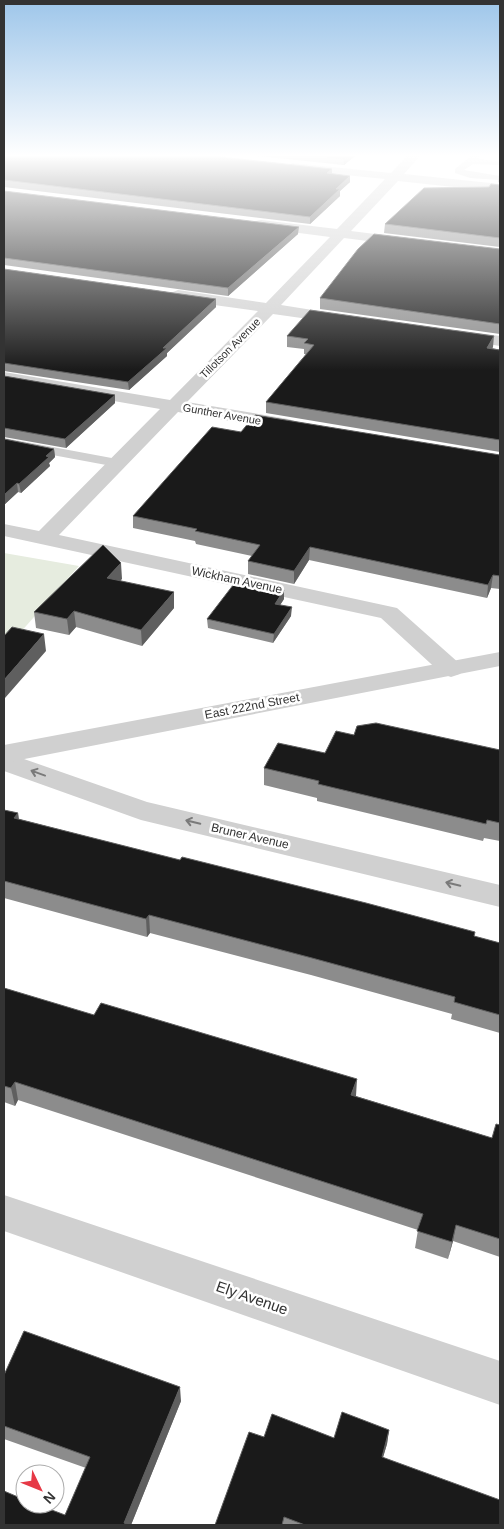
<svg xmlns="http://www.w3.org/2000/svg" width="504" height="1529" font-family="Arial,sans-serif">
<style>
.green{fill:#e6ecdf}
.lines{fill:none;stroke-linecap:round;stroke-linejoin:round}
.service{fill:#d0d0d0;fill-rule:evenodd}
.minor{fill:#d0d0d0;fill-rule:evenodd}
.tertiary{fill:#d0d0d0;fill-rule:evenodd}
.wall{fill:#8c8c8c}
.shaded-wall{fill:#5f5f5f}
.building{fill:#1a1a1a;stroke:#5f5f5f}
.oneway{stroke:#7a7a7a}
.labels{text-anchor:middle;stroke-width:5;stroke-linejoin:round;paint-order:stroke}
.far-street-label{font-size:11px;fill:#333;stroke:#fff}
.street-label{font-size:12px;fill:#333;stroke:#fff}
.near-street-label{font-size:15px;fill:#333;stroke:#fff}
</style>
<rect width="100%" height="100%" fill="#fff"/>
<path class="green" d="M4,553L79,566L4,651Z"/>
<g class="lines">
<path class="service" d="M471,156H480L478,159L500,161V165L473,164L464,170L500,176V180L470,178L455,173V169Z
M4,438L117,459L124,463L117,467L4,446Z"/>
<path class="minor" d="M407,156H420L404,174L500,184V192L398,181L351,231L407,238L414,242L412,245L407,246L344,238L281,305L350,316L352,319L350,322L344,324L273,314L187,402L288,419L295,421L297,425L295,429L288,431L178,412L59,535L397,608L460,664L464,669L460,674L451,677L442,674L381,618L4,536V524L39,531L160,409L4,382V372L170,400L258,311L178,300L173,298L170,295L173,292L178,290L266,303L330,237L261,228L254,224L256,221L261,220L337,229L385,179L296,170L292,169L290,166L292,163L391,173Z
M456,330L500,336V346L450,338L448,335L450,332Z
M4,752L147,802L500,885V907L141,820L4,771Z
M4,1195L500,1361V1405L4,1231Z"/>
<path class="tertiary" d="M500,652V666L4,763V745Z"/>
</g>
<path class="wall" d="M4,156L332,169V174L350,182L340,191V196L310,224L4,187Z
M258,156H355L344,165Z
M499,173H500V183L498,182Z
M500,185V247L384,233L385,224L489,187Z
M4,191L298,234L228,296L4,265Z
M500,249V334L320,309V298Z
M4,269L216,299V307L167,353V356L129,390L4,371Z
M287,336L493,347L492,348L500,350V452L266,413V402L306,354H304V349L287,347Z
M4,376L115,395V403L66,448L4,437Z
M241,432L500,455V589L491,588L487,598L309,560L294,584L248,574V561L252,556L196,544L195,541L133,528V516Z
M4,439L54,449L55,457L49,463L50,466L21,493L18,492L4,505Z
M122,579L120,580L174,608L142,646L76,627L69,635L36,628L34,612Z
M284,599L280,605L291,616L273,643L208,628L207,619Z
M354,735L500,750V841L484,838L483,841L317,801V798L264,785V768L325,753Z
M4,810L18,813L19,819L500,943V1033L451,1019L452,1014L311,975L150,933L147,937L4,898Z
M4,988L492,1138L500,1125V1257L453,1241L448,1259L415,1248L418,1230L18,1100L15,1106L4,1102Z
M4,1375L181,1401L131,1525L65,1515L86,1468L4,1439Z
M389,1430L387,1444L383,1457L500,1525H215L264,1437L334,1438Z"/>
<path class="shaded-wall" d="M348,156H355L344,165V159Z
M332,169V175L327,173Z
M350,176V182L340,191V196L310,224V217L336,189Z
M299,227L298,234L228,296V288Z
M216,299V307L167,353V356L129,390L128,382L163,348Z
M494,336L493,347L486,358L487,348Z
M115,395V403L66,448L65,439Z
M54,449L55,457L49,463L50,466L21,493L19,484L46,456Z
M17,483L18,492L4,505V495Z
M310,547L309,560L294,584V571Z
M121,563L122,579L108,593L107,578Z
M493,575L491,588L487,598L488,585Z
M284,590V599L275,613V604Z
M174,592V608L142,646L141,630Z
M292,607L291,616L273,643L274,634Z
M74,611L76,627L69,635L67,619Z
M44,634L46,651L5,698L4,690V680Z
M18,813L20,831L14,818Z
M149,915L150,933L147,937L146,919Z
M357,1079L356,1096L350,1112L351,1095Z
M15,1082L18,1100L15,1106L11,1088Z
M456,1225L453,1241L448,1259Z
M180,1387L181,1401L131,1525L124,1523Z
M389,1430L387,1444L379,1471L382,1457Z"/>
<path class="building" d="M4,156H211L332,169L327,173L350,176L336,189H340L310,217L4,180Z
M317,156H348L344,159Z
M491,184L500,185V238L385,224L424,188L489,187Z
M4,191L299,227L228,288L4,258Z
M374,234L500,249V324L320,298L358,249Z
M4,269L216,299L163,348H167L128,382L4,363Z
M310,310L494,336L487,348L500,350V440L266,402L314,345L304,343L308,339L287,336Z
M4,376L115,395L65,439L4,428Z
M255,415L500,455V576L493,575L488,585L310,547L294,571L248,561L260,545L195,531L197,529L133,516L212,427L241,432Z
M4,439L54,449L46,456L49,457L19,484L17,483L4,495Z
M103,545L121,563L107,578L174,592L141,630L74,611L67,619L34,612Z
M237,580L284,590L275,604L292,607L274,634L207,619Z
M12,627L44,634L4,680V636Z
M376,723L500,750V823L487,820L486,824L318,784L319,781L264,768L278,743L325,753L336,731L354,735L357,726Z
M4,810L18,813L14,818L180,860L182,857L366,903L475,932L474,936L500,943V1015L454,1002L455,997L312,958L149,915L146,919L4,881Z
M4,988L94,1015L101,1003L357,1079L351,1095L492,1138L496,1124L500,1125V1239L456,1225L452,1242L417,1231L423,1214L15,1082L11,1088L4,1086Z
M24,1331L180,1387L124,1523L131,1525H4V1491L25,1500V1504H36L65,1515L90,1457L4,1426V1375Z
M342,1412L389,1430L382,1457L500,1500V1525H305L284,1517L282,1525H215L249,1432L264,1437L272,1414L334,1438Z"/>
<defs><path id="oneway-shaft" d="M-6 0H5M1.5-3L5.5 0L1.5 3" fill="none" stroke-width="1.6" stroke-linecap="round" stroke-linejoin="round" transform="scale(1.25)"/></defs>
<g class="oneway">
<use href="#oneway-shaft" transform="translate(38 773) rotate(-160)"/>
<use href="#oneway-shaft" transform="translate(193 822) rotate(-167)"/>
<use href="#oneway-shaft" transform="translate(453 884) rotate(-167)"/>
</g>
<linearGradient id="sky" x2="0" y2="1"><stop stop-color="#9ec6ea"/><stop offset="0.42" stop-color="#fff"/><stop offset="1" stop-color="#fff" stop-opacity="0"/></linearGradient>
<rect width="504" height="370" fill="url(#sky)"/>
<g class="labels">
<g class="far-street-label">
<text transform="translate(230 348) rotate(-45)" y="4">Tillotson Avenue</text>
<text transform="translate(222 414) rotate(10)" y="4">Gunther Avenue</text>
</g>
<g class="street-label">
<text transform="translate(237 580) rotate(12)" y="4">Wickham Avenue</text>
<text transform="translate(252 706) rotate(-11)" y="4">East 222nd Street</text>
<text transform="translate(250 836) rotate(13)" y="4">Bruner Avenue</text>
</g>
<g class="near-street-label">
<text transform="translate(252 1298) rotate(19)" y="5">Ely Avenue</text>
</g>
</g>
<rect width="504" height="1529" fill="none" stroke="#333333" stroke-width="10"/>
<g transform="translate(40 1489) rotate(133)"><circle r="24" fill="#ffffff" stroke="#adadad"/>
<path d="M0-4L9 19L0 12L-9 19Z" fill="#e63946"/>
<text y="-8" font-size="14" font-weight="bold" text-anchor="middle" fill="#333333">N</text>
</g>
</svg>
